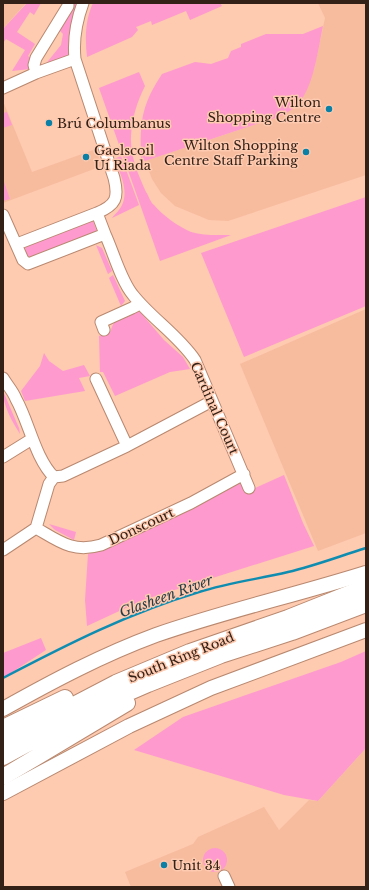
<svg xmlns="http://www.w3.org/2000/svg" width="369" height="890" font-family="'Libre Baskerville',serif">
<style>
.built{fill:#f7bc9e}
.green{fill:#fe9ace}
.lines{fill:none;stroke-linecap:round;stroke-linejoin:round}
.stream{stroke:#0f8db1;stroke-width:2.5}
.minor-casing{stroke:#b8886f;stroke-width:13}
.major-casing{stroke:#b8886f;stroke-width:16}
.highway-casing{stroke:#b8886f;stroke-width:18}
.minor{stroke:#fff;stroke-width:11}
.major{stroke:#fff;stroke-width:14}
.highway{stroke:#fff;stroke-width:16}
.poi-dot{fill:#0a80a7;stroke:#fecab0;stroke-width:1.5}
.labels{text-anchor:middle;stroke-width:3;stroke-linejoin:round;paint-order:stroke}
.poi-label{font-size:13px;fill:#332016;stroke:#fecab0;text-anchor:start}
.street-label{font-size:13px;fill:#332016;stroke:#fecab0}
.water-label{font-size:14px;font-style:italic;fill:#253d48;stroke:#fecab0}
</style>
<rect width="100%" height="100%" fill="#fecab0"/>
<path class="built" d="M3,3H26L3,29Z
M318,3H366V175L228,221L209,220L175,206L161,193L152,179L145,161L275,118L287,112L314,70L325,18Z
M3,101L32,172L96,149L102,166L3,203Z
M366,309V533L318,551L240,364Z
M366,748V887H131L125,872L193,844L198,837L264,807L279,830L309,800L318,801Z"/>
<path class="green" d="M27,3H41L34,15L30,12L17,32L35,44L28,56L32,59L30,69L12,71L25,50L6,39L3,43V29Z
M72,3H77C70,20 69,37 71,55L41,72L38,62L44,66L61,45L63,34L59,30Z
M93,3H220L222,6L190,20L186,11L152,25L151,21L136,27L138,30L132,37L87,57C85,39 85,20 93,3Z
M323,26C318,49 314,88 297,105C291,111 283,115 275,118L145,161L141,159C140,122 141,106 162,74L195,62L211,64L228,58L231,51L241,47V44L266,34H303Z
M139,72L145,86C137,102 132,118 131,136C130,156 138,174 146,192C149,196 150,202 154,205C162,215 179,227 191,232C204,236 217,235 231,235L160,261L99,88Z
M7,112L12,125L3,128V113Z
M121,156L139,205L112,218C115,214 120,210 122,205C129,191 120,172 114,159Z
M3,179L10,199L3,201Z
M366,197V306L244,357L201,253Z
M90,221H93L97,232L30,258C26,255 24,250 26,245Z
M96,245L102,248L112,271L108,274Z
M113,275L125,301L121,306L109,278Z
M135,312H140L164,340L183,357L190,369L170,372L115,396L103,372H100L99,336L111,331C113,318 124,317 135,312Z
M44,353L49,361L63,371L84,365L90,376L79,378L85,391L25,401L21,391L40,366Z
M3,391L19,428L20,434C12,421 3,406 3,391Z
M284,475L303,523L314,546L143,600L87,626L85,600L88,554L115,545L241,480L246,492Z
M49,524L76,532L74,540L55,530Z
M41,638L46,650L3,678V653Z
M366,651V748L318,801L284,795L134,750L183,717L341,662Z
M203 860a12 12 0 1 1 24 0a12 12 0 1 1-24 0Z"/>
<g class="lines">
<path class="stream" d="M3,678C66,645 131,612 199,592C228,583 258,579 288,572C314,566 340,556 366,548"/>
<g class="minor-casing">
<path id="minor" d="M36,73L34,65L36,58L68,6V3
M3,88L36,73L75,59
M3,215L23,260L28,264L105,234L97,213C116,205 119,198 114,178L75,59C73,39 76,22 83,3
M105,234C113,251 121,281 133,295C151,318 178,335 195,360L249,488
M17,244L97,213
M104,330L101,322L132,308L136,306L138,301
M3,378C7,385 13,391 16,399C29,422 35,458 54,477L49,484L36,528L3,550
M96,379L127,446
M3,457L32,439
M54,477L63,476L127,446L212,401
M36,528C60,542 73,553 101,545L191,503L244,474
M224,876L229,887"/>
</g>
<g class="major-casing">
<path id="major" d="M3,709C53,681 102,655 156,635C225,611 296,595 366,573
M3,793L129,726L211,688L366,630"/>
</g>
<g class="highway-casing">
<path id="highway" d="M3,728L65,698
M3,742L116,683L190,652L288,618L366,587
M3,757L95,707L148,684L221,655L292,632L366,604
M3,777L127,703"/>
</g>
<use href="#minor" class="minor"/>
<use href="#major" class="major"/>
<use href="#highway" class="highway"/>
</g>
<g class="poi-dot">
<circle cx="329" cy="109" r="4"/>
<circle cx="49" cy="123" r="4"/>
<circle cx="306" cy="152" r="4"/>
<circle cx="86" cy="157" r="4"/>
<circle cx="164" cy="865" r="4"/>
</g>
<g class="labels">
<g class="poi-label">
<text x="321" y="107" text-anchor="end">Wilton<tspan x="321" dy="15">Shopping Centre</tspan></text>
<text x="57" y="128">Brú Columbanus</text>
<text x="298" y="150" text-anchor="end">Wilton Shopping<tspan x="298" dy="15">Centre Staff Parking</tspan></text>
<text x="94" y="155">Gaelscoil<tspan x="94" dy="15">Uí Riada</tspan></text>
<text x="172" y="870">Unit 34</text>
</g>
<g class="street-label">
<text transform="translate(215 408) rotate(66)" y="5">Cardinal Court</text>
<text transform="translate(141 526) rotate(-25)" y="5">Donscourt</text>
<text transform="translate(181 657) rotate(-22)" y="5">South Ring Road</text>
</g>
<g class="water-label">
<text transform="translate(166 596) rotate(-20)" y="5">Glasheen River</text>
</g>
</g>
<rect width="369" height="890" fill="none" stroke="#332016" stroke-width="8"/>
</svg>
